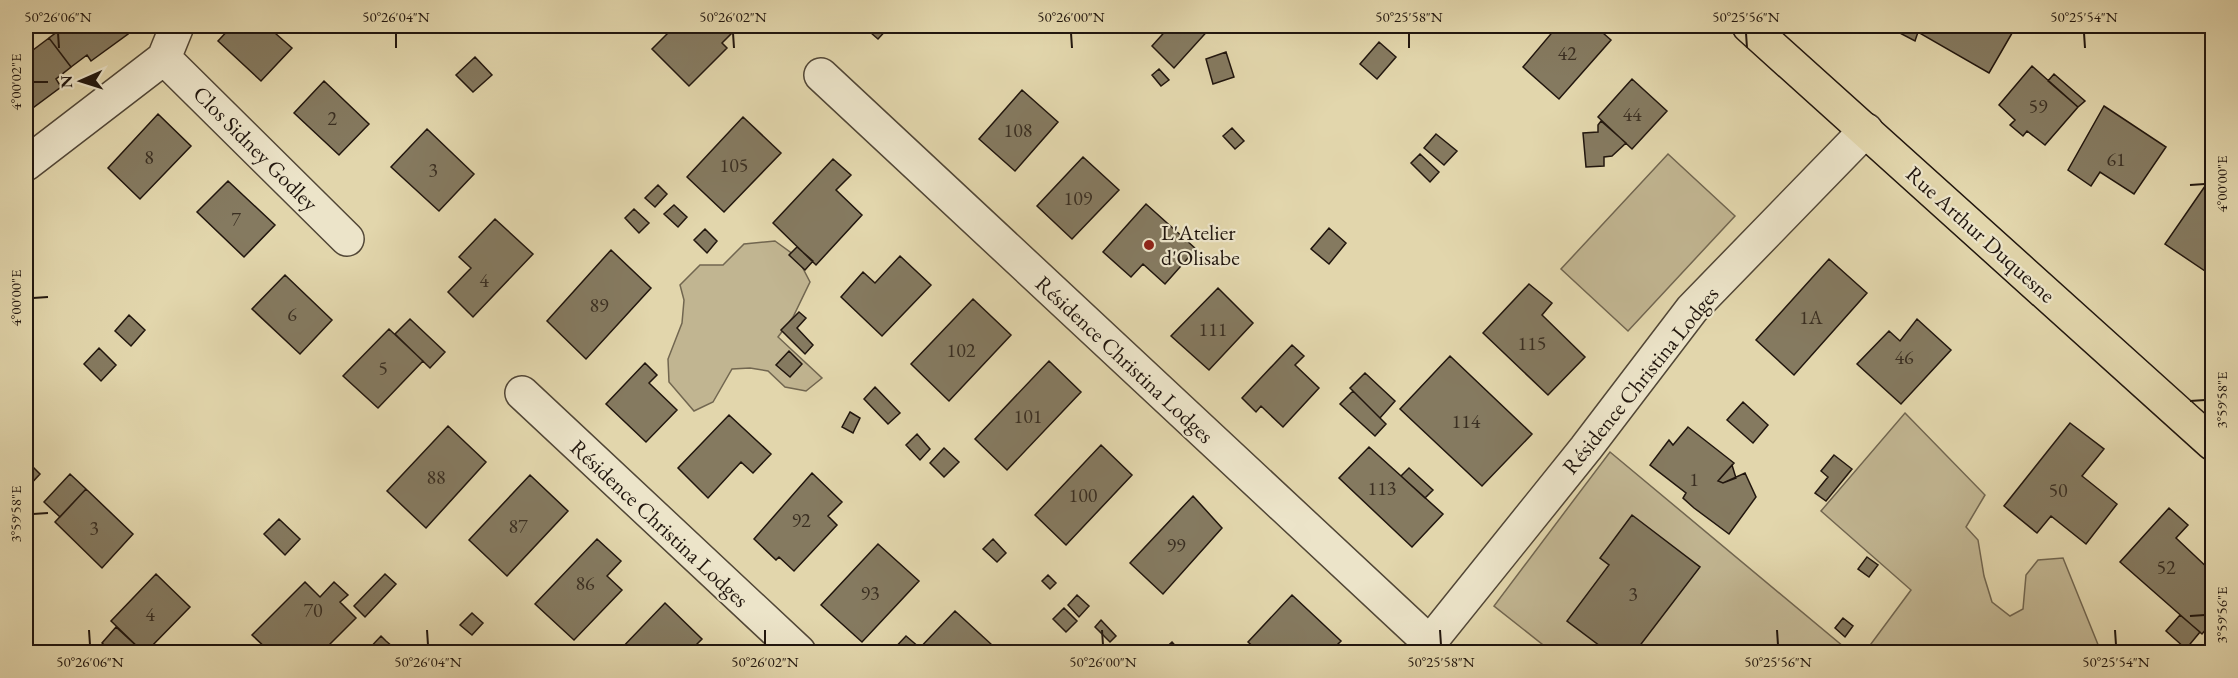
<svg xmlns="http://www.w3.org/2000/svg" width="2238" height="678" font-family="'EB Garamond',serif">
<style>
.green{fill:#c1b591;stroke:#716650;stroke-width:1.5}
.building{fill:#857a60;stroke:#21160e;stroke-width:1.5}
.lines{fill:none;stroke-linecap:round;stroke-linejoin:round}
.minor-casing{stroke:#514636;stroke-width:36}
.major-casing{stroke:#21160e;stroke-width:36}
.minor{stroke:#ece4c9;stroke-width:33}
.major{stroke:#e2d6ac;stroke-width:33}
.ticks{fill:none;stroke:#21160e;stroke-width:2}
.poi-dot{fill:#8f2418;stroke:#ece4c9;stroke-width:2}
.labels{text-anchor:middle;stroke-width:4.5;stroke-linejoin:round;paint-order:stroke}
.number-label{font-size:20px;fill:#3a2f22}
.street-label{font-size:22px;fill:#21160e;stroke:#ece4c9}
.poi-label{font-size:22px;fill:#21160e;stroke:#ece4c9;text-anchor:start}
.neatline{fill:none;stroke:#21160e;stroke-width:2}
.ticks-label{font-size:15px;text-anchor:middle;fill:#21160e}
</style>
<rect width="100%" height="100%" fill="#e2d6ac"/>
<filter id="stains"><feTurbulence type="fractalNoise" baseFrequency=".00333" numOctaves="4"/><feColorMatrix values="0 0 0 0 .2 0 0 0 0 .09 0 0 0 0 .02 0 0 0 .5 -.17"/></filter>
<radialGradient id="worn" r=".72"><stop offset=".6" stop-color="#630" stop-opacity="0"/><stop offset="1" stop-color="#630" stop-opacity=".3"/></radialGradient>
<path class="green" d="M1668,154L1735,216L1628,331L1561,269Z
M775,241L797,257L810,282L793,317L778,337L822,378L806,391L785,387L768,371L750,368L732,369L713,402L694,411L669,382L668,359L682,323L684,300L680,285L700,265H723L744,244Z
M1905,413L1985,495L1966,527L1978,540L1984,576L1992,602L2010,616L2023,609L2026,575L2038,560L2063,558L2101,652H1865L1911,590L1821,511Z
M1610,452L1850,652H1552L1494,606Z"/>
<path class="building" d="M65,26H122L128,34L91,61L87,55L71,67L49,38Z
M232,26H267L292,48L261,81L218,41Z
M675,26H737L738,27L722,43L727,48L689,86L652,49Z
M863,26H890L878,39Z
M1170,26H1212L1174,68L1152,46Z
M1553,26H1595L1611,40L1559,99L1523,67L1556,28Z
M1897,26H2010L2015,28L1989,73L1918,32L1915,41L1894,30Z
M49,38L71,67L56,79L61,87L26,113V49L30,46L33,50Z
M1379,42L1396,57L1377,79L1360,64Z
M1226,52L1234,77L1213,84L1206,59Z
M475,57L492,75L473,92L456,75Z
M2032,66L2078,107L2045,145L2027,131L2023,136L2010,125L2015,120L1999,105Z
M1159,69L1169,80L1161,86L1152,75Z
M2054,74L2085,101L2078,107L2048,81Z
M1632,79L1667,111L1632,149L1598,117Z
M324,81L369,124L339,155L294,113Z
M1022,90L1058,122L1015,171L979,139Z
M2104,106L2166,147L2134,194L2100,172L2091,186L2068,170Z
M158,114L191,146L140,199L108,168Z
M743,117L781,153L724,212L687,177Z
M1601,121L1626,143L1612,156L1604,157V166L1586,167L1583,133L1598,132V125Z
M1232,128L1244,141L1235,149L1223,136Z
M427,129L474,174L439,211L391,167Z
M1436,134L1457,151L1444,165L1424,148Z
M1420,154L1439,172L1430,182L1411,163Z
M1083,157L1119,190L1072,239L1037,206Z
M833,159L851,175L836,190L862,215L816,265L773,223Z
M2212,176V259L2205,271L2165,244Z
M228,181L275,225L244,257L197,212Z
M658,185L667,194L655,207L645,198Z
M1146,204L1196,249L1165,284L1143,264L1131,277L1103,252Z
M674,205L687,217L678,227L664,214Z
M634,209L649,223L639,233L625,218Z
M495,219L533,254L473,317L448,292L471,268L459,257Z
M1329,228L1346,243L1329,264L1311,249Z
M705,229L717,241L707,253L694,240Z
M797,247L813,261L805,270L789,255Z
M611,250L651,288L586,359L547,321Z
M900,256L931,285L882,336L841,297L863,272L875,283Z
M1829,259L1867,293L1794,375L1756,340Z
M285,275L332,320L300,354L252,309Z
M1529,284L1552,303L1542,315L1585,357L1548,395L1483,333Z
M1218,288L1253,323L1209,370L1171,336Z
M973,299L1011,335L949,401L911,364Z
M799,312L806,318L797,328L813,345L805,354L781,330Z
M129,315L145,330L131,346L115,331Z
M410,319L445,352L430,368L395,334Z
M1917,319L1951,350L1901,404L1857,364L1889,331L1900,341Z
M389,329L423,361L378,408L343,376Z
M1292,345L1304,356L1295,365L1319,388L1283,427L1261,406L1256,412L1242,398Z
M99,348L116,365L101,381L84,364Z
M789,351L802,364L790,377L776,365Z
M1450,356L1532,434L1482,486L1400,409Z
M1049,361L1081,392L1007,470L975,439Z
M645,363L657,375L649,383L677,410L646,442L606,404Z
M1365,373L1395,401L1380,418L1350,388Z
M875,387L900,413L888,424L864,399Z
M1353,391L1386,424L1375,436L1340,404Z
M1743,402L1768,425L1753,443L1727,420Z
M850,412L860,418L853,433L842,427Z
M729,415L771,454L753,473L741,462L708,498L678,468Z
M2070,423L2104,449L2082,476L2117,504L2086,544L2051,516L2037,533L2004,506Z
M448,426L486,462L426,528L387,491Z
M1688,427L1734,463L1718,481L1723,483L1745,473L1756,497L1729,534L1694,508L1683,498L1686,493L1650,465L1669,440L1673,445Z
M917,434L930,449L920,460L906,445Z
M1101,445L1132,475L1066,545L1035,515Z
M1369,447L1443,514L1412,547L1339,478Z
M944,448L959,462L944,477L930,463Z
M1834,455L1852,469L1826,501L1815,493L1828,477L1821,471Z
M26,460L40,474L26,489Z
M1732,465L1736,478L1723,483L1718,481Z
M1409,468L1433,490L1425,498L1401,476Z
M812,473L842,502L828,516L837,525L794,571L779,557L776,560L754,539Z
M70,474L86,489L60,517L44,502Z
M530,475L568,511L507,576L469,540Z
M86,489L133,534L102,568L55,522Z
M1193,496L1222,528L1163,594L1130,563Z
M2169,508L2188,525L2176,538L2212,572V622L2202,634L2120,562Z
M1632,515L1700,567L1635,652H1608L1567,621L1609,565L1600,558Z
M279,519L300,539L285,555L264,534Z
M597,539L621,561L607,576L622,590L574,640L535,604Z
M993,539L1006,553L997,562L983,549Z
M878,544L919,581L862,642L821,605Z
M1867,557L1878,565L1869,577L1858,569Z
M156,574L190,607L146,652H143L111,621Z
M385,574L396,584L365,617L354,606Z
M1048,575L1056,583L1050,589L1042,581Z
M305,582L320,597L334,582L348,595L340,602L356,618L322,652H288L281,646L274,652H270L252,635Z
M1077,595L1089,606L1079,617L1068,605Z
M1292,595L1341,641L1330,652H1259L1248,642Z
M665,603L702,639L689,652H618Z
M1064,608L1077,621L1066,632L1053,619Z
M955,611L992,645L985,652H916Z
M472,613L483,623L472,635L460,625Z
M2180,615L2200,632L2186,649L2166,631Z
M1843,618L1853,626L1845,637L1835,628Z
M1101,620L1116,636L1110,642L1095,627Z
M116,627L142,651L141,652H112L102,643Z
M381,636L386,641L399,652H366Z
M906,636L920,648L916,652H891Z
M1172,642L1181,652H1161Z"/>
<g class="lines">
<g class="minor-casing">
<path id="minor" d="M164,58L347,239
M821,75L1429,642
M26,164L164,58L177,26
M522,393L799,652
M1422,652L1586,448L1692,309L1866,130"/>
</g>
<g class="major-casing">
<path id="major" d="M1749,26L2212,443"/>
</g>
<use href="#minor" class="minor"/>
<use href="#major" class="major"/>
</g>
<path class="ticks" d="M58,33L59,48M396,33V48M733,33L734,48M1071,33L1072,48M1409,33V48M1746,33L1747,48M2084,33L2085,48M33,82H48M2190,185L2205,184M33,298L48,297M2190,401L2205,400M33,514L48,513M2190,616L2205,615M89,630L90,645M427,630L428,645M765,630V645M1102,630L1103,645M1440,630L1441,645M1777,630L1778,645M2115,630L2116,645"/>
<circle class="poi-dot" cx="1149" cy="245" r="6"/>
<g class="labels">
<g class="number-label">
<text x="1567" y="60">42</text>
<text x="2038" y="113">59</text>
<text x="1632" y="121">44</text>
<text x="332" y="125">2</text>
<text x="1018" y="137">108</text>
<text x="149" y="164">8</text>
<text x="2116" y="166">61</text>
<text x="734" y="172">105</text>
<text x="433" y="177">3</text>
<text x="1078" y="205">109</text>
<text x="236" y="226">7</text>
<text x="484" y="287">4</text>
<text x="599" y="312">89</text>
<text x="292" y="321">6</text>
<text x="1811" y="324">1A</text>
<text x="1213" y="336">111</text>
<text x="1532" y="350">115</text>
<text x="961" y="357">102</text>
<text x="1904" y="364">46</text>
<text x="383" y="375">5</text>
<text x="1028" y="423">101</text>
<text x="1466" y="428">114</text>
<text x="436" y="484">88</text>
<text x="1694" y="486">1</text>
<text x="1382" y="495">113</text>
<text x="2058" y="497">50</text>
<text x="1083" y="502">100</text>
<text x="801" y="527">92</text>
<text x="518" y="533">87</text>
<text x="94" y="535">3</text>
<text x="1176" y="552">99</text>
<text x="2166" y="574">52</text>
<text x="585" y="590">86</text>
<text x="870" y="600">93</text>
<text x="1633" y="601">3</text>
<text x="313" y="617">70</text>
<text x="150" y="621">4</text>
</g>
<g class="street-label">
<text transform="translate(256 148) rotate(45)" y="8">Clos Sidney Godley</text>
<text transform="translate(1981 234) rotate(42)" y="8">Rue Arthur Duquesne</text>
<text transform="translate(1125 359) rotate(43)" y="8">Résidence Christina Lodges</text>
<text transform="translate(1640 380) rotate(-51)" y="8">Résidence Christina Lodges</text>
<text transform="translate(660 523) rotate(43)" y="8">Résidence Christina Lodges</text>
</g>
<g class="poi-label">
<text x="1161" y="240">L'Atelier<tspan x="1161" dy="25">d'Olisabe</tspan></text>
</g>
</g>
<rect width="2238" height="678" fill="none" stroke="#e2d6ac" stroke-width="66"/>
<g transform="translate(81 81) rotate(267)" stroke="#ece4c9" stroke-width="4.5" paint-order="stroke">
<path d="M0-4.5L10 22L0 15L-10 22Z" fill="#21160e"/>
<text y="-9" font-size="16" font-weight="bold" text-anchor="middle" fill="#21160e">N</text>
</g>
<rect x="33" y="33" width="2172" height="612" class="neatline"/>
<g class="ticks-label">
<text x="58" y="22">50°26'06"N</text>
<text x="396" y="22">50°26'04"N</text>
<text x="733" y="22">50°26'02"N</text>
<text x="1071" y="22">50°26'00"N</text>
<text x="1409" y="22">50°25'58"N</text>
<text x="1746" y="22">50°25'56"N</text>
<text x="2084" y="22">50°25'54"N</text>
<text transform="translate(16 82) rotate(-90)" y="5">4°00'02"E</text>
<text transform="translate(2222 184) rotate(-90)" y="5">4°00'00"E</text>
<text transform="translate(16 298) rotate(-90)" y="5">4°00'00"E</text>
<text transform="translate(2222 400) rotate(-90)" y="5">3°59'58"E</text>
<text transform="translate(16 514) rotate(-90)" y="5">3°59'58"E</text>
<text transform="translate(2222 615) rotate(-90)" y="5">3°59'56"E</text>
<text x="90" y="667">50°26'06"N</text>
<text x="428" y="667">50°26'04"N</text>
<text x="765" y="667">50°26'02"N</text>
<text x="1103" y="667">50°26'00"N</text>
<text x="1441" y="667">50°25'58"N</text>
<text x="1778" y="667">50°25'56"N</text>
<text x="2116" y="667">50°25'54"N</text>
</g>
<rect width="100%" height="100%" filter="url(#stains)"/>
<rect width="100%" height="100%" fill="url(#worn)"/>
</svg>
